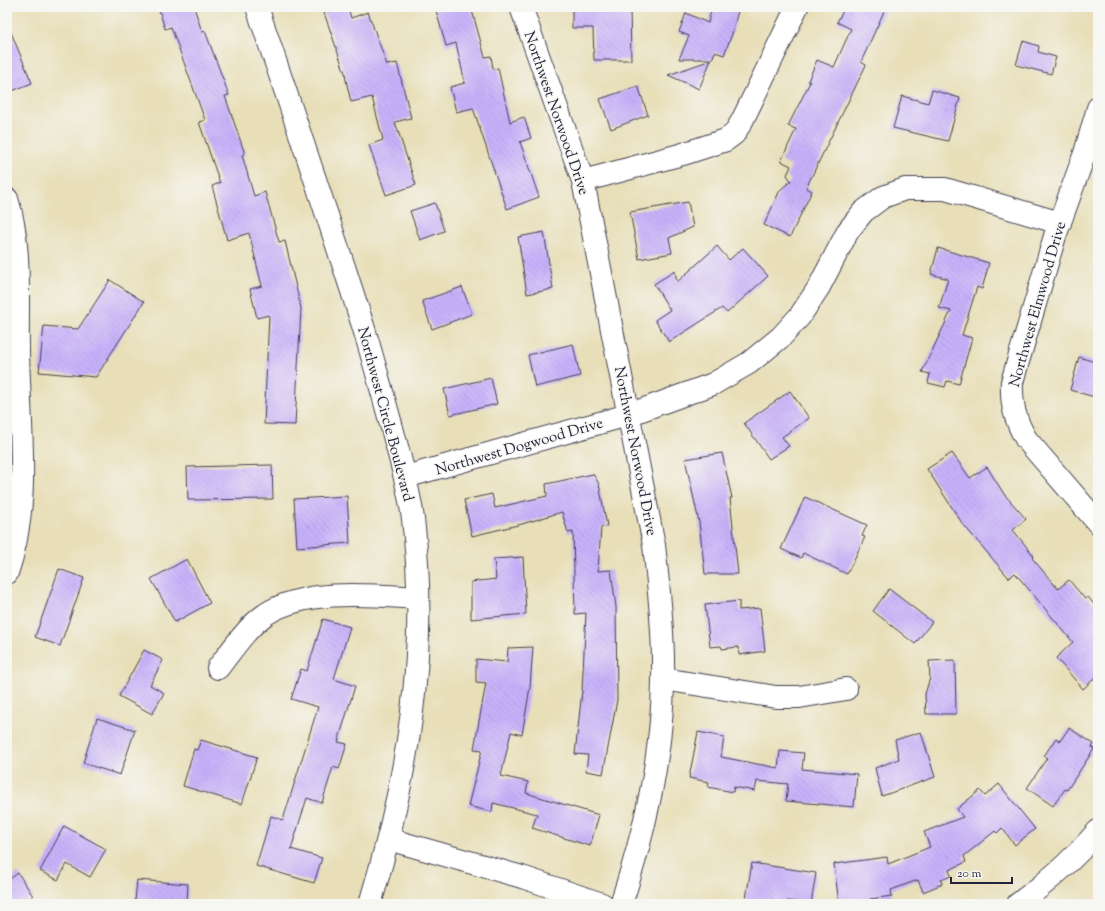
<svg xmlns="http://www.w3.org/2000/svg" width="1105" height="911" font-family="'Sorts Mill Goudy',serif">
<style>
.building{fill:url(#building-back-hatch)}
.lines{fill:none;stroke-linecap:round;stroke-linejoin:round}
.minor-casing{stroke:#403e4e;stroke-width:24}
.secondary-casing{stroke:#403e4e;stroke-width:24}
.minor{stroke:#fff;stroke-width:22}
.secondary{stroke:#fff;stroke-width:22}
.labels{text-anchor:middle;stroke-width:3;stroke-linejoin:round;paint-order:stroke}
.street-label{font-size:15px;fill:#22223b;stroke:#f6f6f2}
</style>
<defs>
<pattern id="building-back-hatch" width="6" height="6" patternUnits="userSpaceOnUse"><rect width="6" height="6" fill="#c8b1fa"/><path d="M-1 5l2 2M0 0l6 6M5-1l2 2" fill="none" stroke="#ac98d7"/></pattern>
</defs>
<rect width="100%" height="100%" fill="#f6f6f2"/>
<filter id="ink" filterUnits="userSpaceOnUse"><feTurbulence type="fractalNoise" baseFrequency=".025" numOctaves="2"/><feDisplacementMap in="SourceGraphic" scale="8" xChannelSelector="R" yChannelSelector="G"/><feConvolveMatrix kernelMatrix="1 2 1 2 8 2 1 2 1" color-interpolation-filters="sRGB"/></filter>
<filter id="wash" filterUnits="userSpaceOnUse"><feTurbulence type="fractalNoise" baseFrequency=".012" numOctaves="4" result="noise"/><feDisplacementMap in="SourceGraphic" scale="16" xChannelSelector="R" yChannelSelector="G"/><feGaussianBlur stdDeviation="0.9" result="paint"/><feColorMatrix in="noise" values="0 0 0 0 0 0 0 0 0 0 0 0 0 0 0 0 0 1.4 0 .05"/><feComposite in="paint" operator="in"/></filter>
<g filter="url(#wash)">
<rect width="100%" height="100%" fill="#e8dfb9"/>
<g id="blocks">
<path class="building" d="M158,7H194L202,32L205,31L229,95L225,96L245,154L242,155L254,196L265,192L279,242L285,241L301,308L295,425L264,424L269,315L257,318L250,289L262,286L249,233L227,240L212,186L220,183L199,122L205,120L171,27L165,29Z
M322,7H348L351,18L368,12L387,65L397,63L411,118L395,122L416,185L386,195L369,145L383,140L372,97L351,102L345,76H346Z
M435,7H471L485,57L491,56L493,69L498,68L510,122L524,117L531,138L520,142L539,197L507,209L473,108L456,112L450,87L465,83L456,43L446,46Z
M572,7H630L631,60H594L593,28H572Z
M712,7H739L732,34L724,55L715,52L712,59H679L689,36L679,32L686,13L708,23Z
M845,7H886L861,62L866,65L806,188L812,191L790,237L764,225L780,190L791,181L787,175L791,166L781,161L796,129L788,126L810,82L808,81L817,60L834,67L851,29L837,22Z
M7,23L32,83L7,93Z
M1023,41L1039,46L1038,52L1056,57L1051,74L1016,65Z
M711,60L699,89L668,75Z
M638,86L648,115L611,129L600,99Z
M932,90L960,98L948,141L893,128L902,96L928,103Z
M688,202L693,227L669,238L672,253L639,259L630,212Z
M435,203L444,231L420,240L410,211Z
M544,232L553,289L527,294L518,237Z
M717,246L729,260L743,248L768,276L727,313L722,308L669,342L655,320L670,310L654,284L675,271L677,282Z
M938,248L989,263L982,289L977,287L962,335L972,338L959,384L947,381L945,387L928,383L930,374L922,372L951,311L939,308L948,279L931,274Z
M110,280L144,302L96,377L39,372L44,326L78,329Z
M462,287L472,314L432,329L422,301Z
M573,344L580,376L535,387L528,355Z
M1079,357L1098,363V398L1070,390Z
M491,378L497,404L450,415L444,389Z
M790,391L809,418L782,437L789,446L769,459L744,423Z
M722,453L732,498H730L738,574H705L699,522L685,459Z
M952,453L970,478L987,467L1004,494L1026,519L1013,530L1034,556L1032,558L1058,589L1069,580L1085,599L1088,597L1098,609V675L1083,689L1056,658L1073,642L1015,573L1009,578L962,523L927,469Z
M272,465L273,499L188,500L187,467Z
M593,474L599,484L607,526L601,527L598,571L611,570L616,607L617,700L603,774L586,771L588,755L575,754L582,691L586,613L575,614L573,532L568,533L562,512L522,524L472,536L464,500L492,494L495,508L547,496L546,484Z
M347,496L350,543L297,547L294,499Z
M805,497L867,525L862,536L865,537L847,574L803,553L801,558L781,549Z
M523,557L526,614L471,619V582L496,579L494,559Z
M187,559L210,603L175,622L151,579Z
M59,569L84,578L60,646L35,637Z
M889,589L932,622L915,644L873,611Z
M739,601V610L760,608L765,651L739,655L738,647L722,649L721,646L710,647L705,605Z
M323,619L350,627L334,679L355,686L338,742L347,744L339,769L333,767L322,803L307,798L291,849L322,858L314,883L256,866L271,816L283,820L318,707L291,699L301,669L307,671Z
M533,647L530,687L522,735L511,732L501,776L528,782L526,793L599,815L590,846L532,828L537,814L493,803L492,812L468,806L482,750L474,749L486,683L476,682V659L507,662L508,648Z
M144,650L163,660L150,685L164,693L152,714L119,696Z
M955,660L956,714H926L925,694L930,678L929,661Z
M97,718L135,730L120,775L83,763Z
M1069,728L1094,744L1092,747L1094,749L1067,790L1065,789L1053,806L1027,788L1047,758L1044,756L1056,738L1060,741Z
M698,732L724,737L721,757L778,768L780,751L804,753L802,769L857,774L854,807L786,801L788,784L757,781L755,791L734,787L733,792L708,787L709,782L689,778Z
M921,732L935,777L882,796L875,768L899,759L895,740Z
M201,740L257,757L242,804L183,786L194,749L197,750Z
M999,784L1035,829L1015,845L1002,828L997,833L995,831L964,856L966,862L949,870L951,876L941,880L942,884L923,892L918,880L891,890L892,896L870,899L869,904H839L834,864L887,857L888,864L930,847L924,832L963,817L957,809L980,790L985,796Z
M64,826L106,849L90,877L67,864L58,880L40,871Z
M752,863L816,873L811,904L788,901L787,904H745Z
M18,873L33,896L21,904H7V881Z
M137,880L188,884L187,904H156V902L135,901Z"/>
</g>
</g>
<g filter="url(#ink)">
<use href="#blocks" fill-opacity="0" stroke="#403e4e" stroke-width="1"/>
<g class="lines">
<g class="minor-casing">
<path id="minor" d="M521,7L583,181L654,545C659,590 664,636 663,681C662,757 645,832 621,904
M1098,108L1085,153L1055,236L1012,382C1011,404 1015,420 1026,439L1098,523
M583,181L683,154L726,140L734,134L742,121L797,7
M7,199C22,245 17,301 18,350C19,425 32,500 7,573
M405,477L628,415L713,384L749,363L781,337L800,316L819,287L848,231L863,212L883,197L905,189H945L1060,223
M218,668C232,650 247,627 266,614C306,588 372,595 418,598
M663,679L776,697H799L846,689
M388,839L522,877L602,904
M1018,904C1048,882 1074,859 1098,831"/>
</g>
<g class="secondary-casing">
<path id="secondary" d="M257,7C293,114 330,221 364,329C374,362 383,395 392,428C400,458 409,488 413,519C429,650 408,778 370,904"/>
</g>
<use href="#minor" class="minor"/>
<use href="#secondary" class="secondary"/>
</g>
</g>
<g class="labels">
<g class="street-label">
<text transform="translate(557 113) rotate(71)" y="5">Northwest Norwood Drive</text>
<text transform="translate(1037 304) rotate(-74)" y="5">Northwest Elmwood Drive</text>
<text transform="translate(386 414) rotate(75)" y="5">Northwest Circle Boulevard</text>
<text transform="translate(519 446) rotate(-16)" y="5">Northwest Dogwood Drive</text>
<text transform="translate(636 451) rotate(79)" y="5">Northwest Norwood Drive</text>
</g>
</g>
<rect width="1105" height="911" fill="none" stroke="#f6f6f2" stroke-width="24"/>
<path d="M951 877v6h61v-6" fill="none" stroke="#22223b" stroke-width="2"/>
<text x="957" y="877" font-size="12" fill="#22223b" stroke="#f6f6f2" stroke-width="3" paint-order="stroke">20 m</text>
</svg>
